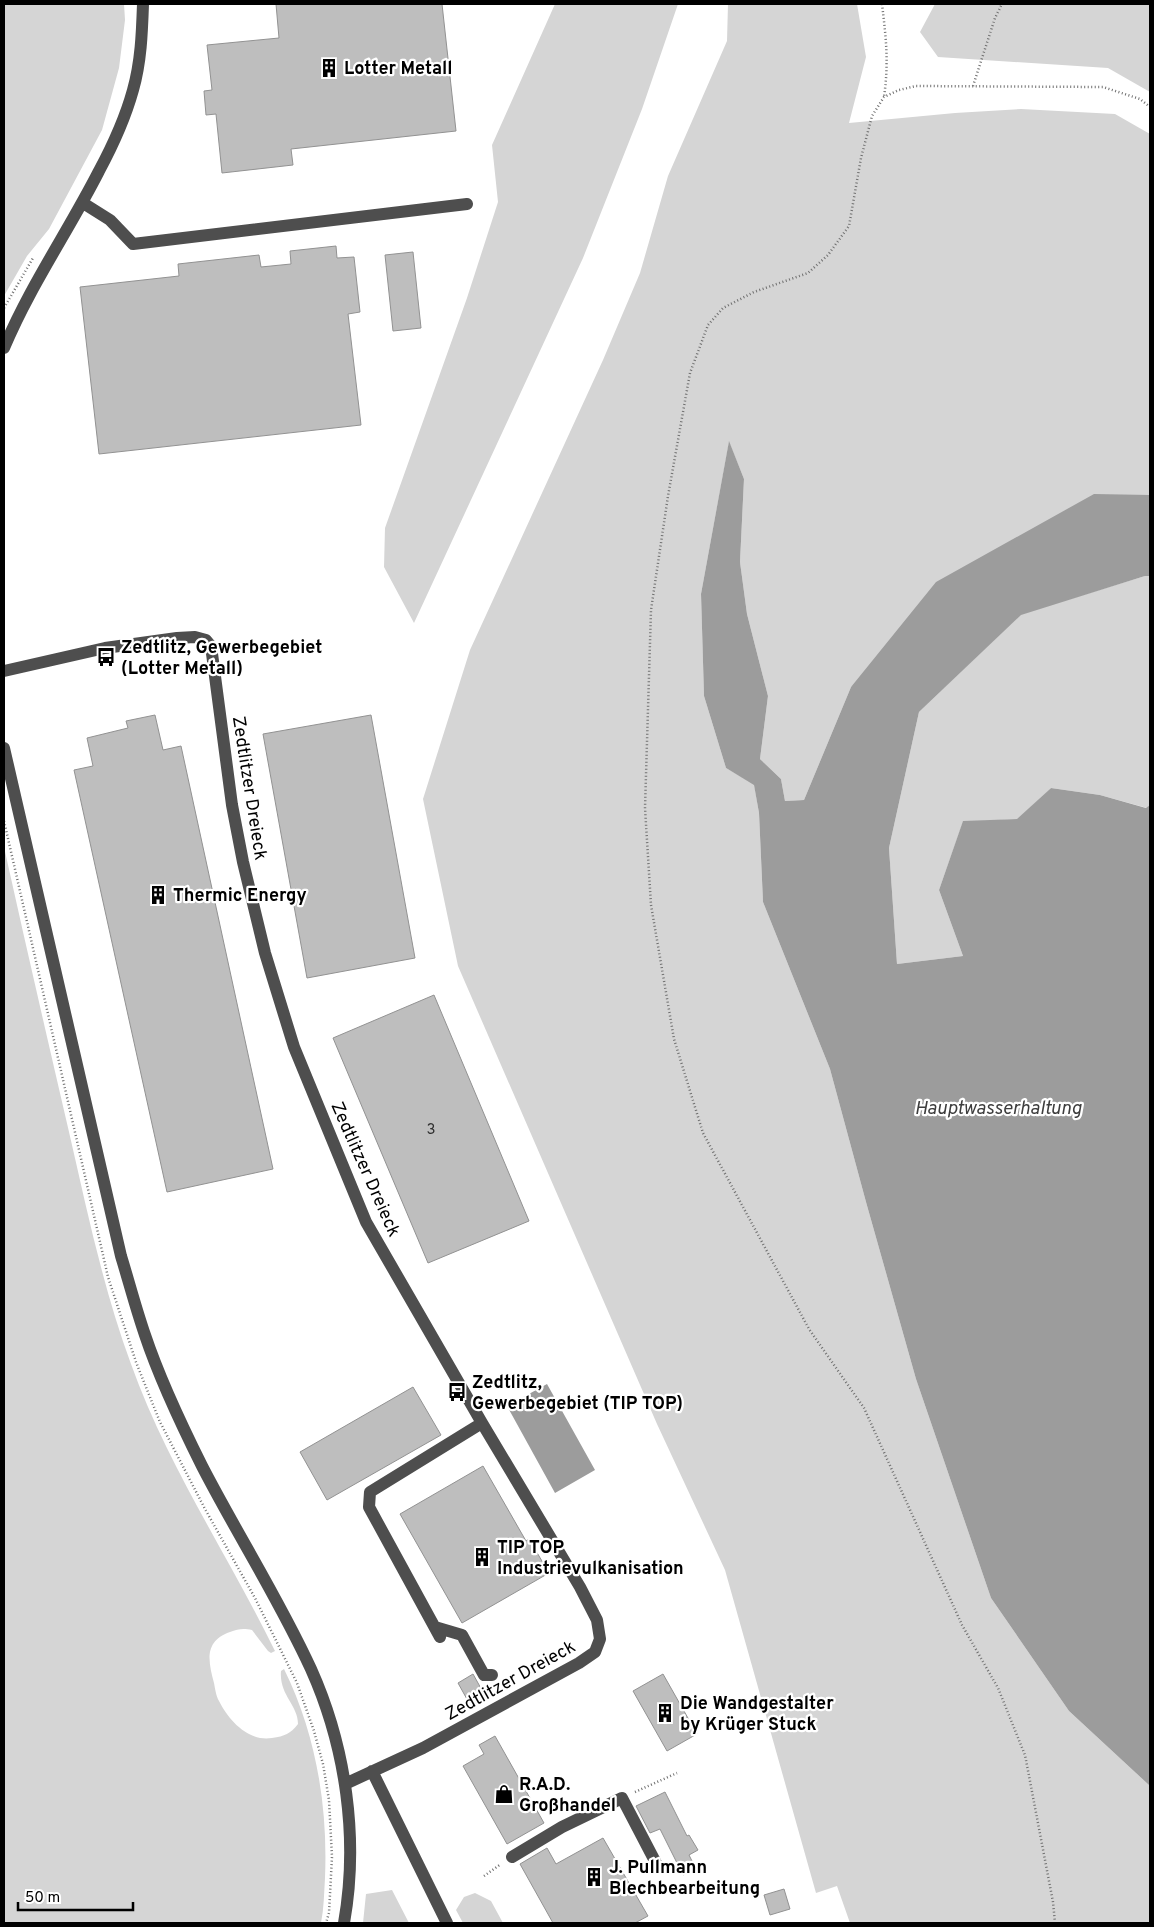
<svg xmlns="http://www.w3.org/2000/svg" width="1154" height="1927" font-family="Overpass,sans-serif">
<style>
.green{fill:#d5d5d5}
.water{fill:#9c9c9c}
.building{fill:#bebebe;stroke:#929292}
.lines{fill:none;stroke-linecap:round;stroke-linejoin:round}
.path{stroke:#707070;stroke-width:2.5;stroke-dasharray:1 2.5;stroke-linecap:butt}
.minor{stroke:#4e4e4e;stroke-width:12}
.labels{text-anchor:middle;stroke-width:4.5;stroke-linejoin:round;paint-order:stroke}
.number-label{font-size:15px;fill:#303030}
.poi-label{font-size:18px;font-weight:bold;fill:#000;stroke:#fff;text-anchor:start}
.street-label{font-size:18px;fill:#000;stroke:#fff}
.water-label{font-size:19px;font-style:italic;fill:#3d3d3d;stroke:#fff}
</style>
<rect width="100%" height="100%" fill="#fff"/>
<path class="green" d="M4,4H124L125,20L119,68L102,130L49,229L27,256L4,296Z
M555,4H678L642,109L583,258L414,623L384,567L385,528L467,298L498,202L492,145Z
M728,4H857L866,57L849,123L955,113L1021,109L1115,114L1150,134V495H1094L851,687L804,800L785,801L781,779L760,759L768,696L747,614L740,562L744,479L729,442L701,594L704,696L726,768L754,784L759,813L763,902L830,1069L866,1202L916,1379L991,1598L1069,1711L1150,1786V1923H850L837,1886L816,1893L725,1570L657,1424L458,966L423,799L470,650L603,360L640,273L668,176L727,41Z
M935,4H1150V92L1108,68L938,57L920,32Z
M1145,576H1150V805L1147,808L1100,795L1051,788L1018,819L963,822L939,890L963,956L897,964L889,848L919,712L1021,614Z
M4,847C25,942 47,1037 69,1132C87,1210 103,1288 131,1364C167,1465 228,1555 275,1651L271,1653L268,1651L252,1630C243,1628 238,1629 230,1632C204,1641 208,1661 214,1683C215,1688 216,1696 219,1701C229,1721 249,1742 272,1738C285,1736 290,1734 298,1724C298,1705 279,1695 281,1671L284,1669C316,1734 328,1806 325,1878C324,1893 324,1908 321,1923H4Z
M392,1890L409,1923H363L366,1894Z
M475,1893L491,1901L503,1923H463L456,1910L464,1897Z"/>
<path class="water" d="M729,441L744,479L740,562L747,614L768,696L760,759L781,779L785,801L804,800L851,687L936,582L1094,494L1150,495V576H1145L1021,615L919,712L889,848L897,964L963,956L939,890L963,821L1017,819L1051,788L1100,795L1146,808L1150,805V1786L1069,1711L991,1598L916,1379L866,1202L830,1069L763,902L759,813L754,785L726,768L704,696L701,594Z
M547,1384L595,1470L555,1493L507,1406Z"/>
<path class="building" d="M276,4H442L456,131L291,149L293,165L222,173L216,114L206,115L204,91L212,90L207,45L279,38Z
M336,246L337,258L354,257L360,312L348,314L361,425L99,454L80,287L179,276L178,264L259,255L261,267L291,264L290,251Z
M413,252L421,328L393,331L385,255Z
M155,715L163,750L181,746L273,1169L167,1192L74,770L93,766L87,738L128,728L126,721Z
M371,715L415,958L307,978L263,734Z
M434,995L529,1221L428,1263L333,1038Z
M413,1387L441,1435L327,1500L300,1452Z
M483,1466L526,1541L529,1539L549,1573L462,1623L400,1514Z
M473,1674L483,1692L468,1701L458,1683Z
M663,1674L697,1734L667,1751L633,1691Z
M495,1736L544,1823L507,1844L463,1766L484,1754L479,1745Z
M665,1792L687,1836L689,1835L698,1850L689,1855L696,1869L683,1875L660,1829L650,1833L636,1806Z
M603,1838L648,1916L635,1923H553L520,1864L547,1848L556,1864Z
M784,1889L790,1909L770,1915L764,1895Z"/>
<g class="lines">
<path class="path" d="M882,4C886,38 889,62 884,97
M973,86L995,18L1002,4
M4,308L33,258
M4,821L108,1277L136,1362L160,1422L205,1509L255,1598L297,1683L314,1731L323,1764L329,1800L332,1857L329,1913L326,1923
M635,1792L677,1773
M484,1876L501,1864
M1055,1923L1053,1902L1025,1755L998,1688L962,1625L864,1408L809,1329L703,1133L674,1039L651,905L645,808L651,610L668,496L690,373L708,325L723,308L754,292L808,273L828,255L849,226L861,158L872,116L884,97L899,90L916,86L1103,87L1140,99L1150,107"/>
<path class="minor" d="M83,203L110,220L133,244L467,204
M4,348C30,286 69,230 99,171C113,145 125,119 133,90C141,62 142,33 143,4
M4,671L105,648L177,638L195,637L206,640L211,646L232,805L243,862L265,953L294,1047L366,1222L482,1423L580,1587L597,1620L600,1639L595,1652L579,1663L423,1748L345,1784
M4,748L121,1256C129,1282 136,1309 145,1335C160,1380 181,1424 202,1466C237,1534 279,1599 311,1669C346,1747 359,1839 344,1923
M435,1627L462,1635L484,1675H492
M440,1637L369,1507L370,1492L482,1423
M372,1771L447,1923
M512,1857L562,1827L622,1798L657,1865"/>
</g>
<defs>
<g id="building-bare" transform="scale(1.5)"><path d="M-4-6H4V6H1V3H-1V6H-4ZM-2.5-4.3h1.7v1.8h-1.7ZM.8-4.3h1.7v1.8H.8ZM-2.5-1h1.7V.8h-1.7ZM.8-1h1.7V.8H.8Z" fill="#000" stroke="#fff" stroke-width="2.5" paint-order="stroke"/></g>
<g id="bus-bare" transform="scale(1.5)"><path d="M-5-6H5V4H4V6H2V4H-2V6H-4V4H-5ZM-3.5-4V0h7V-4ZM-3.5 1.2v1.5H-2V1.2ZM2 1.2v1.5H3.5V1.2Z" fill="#000" stroke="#fff" stroke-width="2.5" paint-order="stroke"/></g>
<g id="shop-bare" transform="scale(1.5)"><path d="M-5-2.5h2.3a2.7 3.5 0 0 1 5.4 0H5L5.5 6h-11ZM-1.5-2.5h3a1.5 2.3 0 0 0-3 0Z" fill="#000" stroke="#fff" stroke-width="2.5" paint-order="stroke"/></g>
</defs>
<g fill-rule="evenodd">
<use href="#building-bare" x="329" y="68"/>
<use href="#bus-bare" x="106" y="657"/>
<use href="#building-bare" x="158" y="895"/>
<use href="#bus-bare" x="457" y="1392"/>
<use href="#building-bare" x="482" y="1557"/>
<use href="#building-bare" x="665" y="1713"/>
<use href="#shop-bare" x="504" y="1794"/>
<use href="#building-bare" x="594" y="1877"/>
</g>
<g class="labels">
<g class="number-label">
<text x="431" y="1134">3</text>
</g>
<g class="poi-label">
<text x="344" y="74">Lotter Metall</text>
<text x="121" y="653">Zedtlitz, Gewerbegebiet<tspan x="121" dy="21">(Lotter Metall)</tspan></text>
<text x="173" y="901">Thermic Energy</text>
<text x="472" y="1388">Zedtlitz,<tspan x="472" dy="21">Gewerbegebiet (TIP TOP)</tspan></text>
<text x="497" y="1553">TIP TOP<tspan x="497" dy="21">Industrievulkanisation</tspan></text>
<text x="680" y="1709">Die Wandgestalter<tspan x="680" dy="21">by Krüger Stuck</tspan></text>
<text x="519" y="1790">R.A.D.<tspan x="519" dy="21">Großhandel</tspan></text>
<text x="609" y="1873">J. Pullmann<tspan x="609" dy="21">Blechbearbeitung</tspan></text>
</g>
<g class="street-label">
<text transform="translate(250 788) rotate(81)" y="6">Zedtlitzer Dreieck</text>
<text transform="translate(366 1169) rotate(66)" y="6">Zedtlitzer Dreieck</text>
<text transform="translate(510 1680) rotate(-29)" y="6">Zedtlitzer Dreieck</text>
</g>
<g class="water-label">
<text x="998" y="1114">Hauptwasserhaltung</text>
</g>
</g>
<rect width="1154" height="1927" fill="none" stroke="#000000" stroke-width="10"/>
<path d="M18 1902v8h115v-8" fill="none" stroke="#000000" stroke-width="2.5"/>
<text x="25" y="1902" font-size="15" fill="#000000" stroke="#ffffff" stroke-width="4" paint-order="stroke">50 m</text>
</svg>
